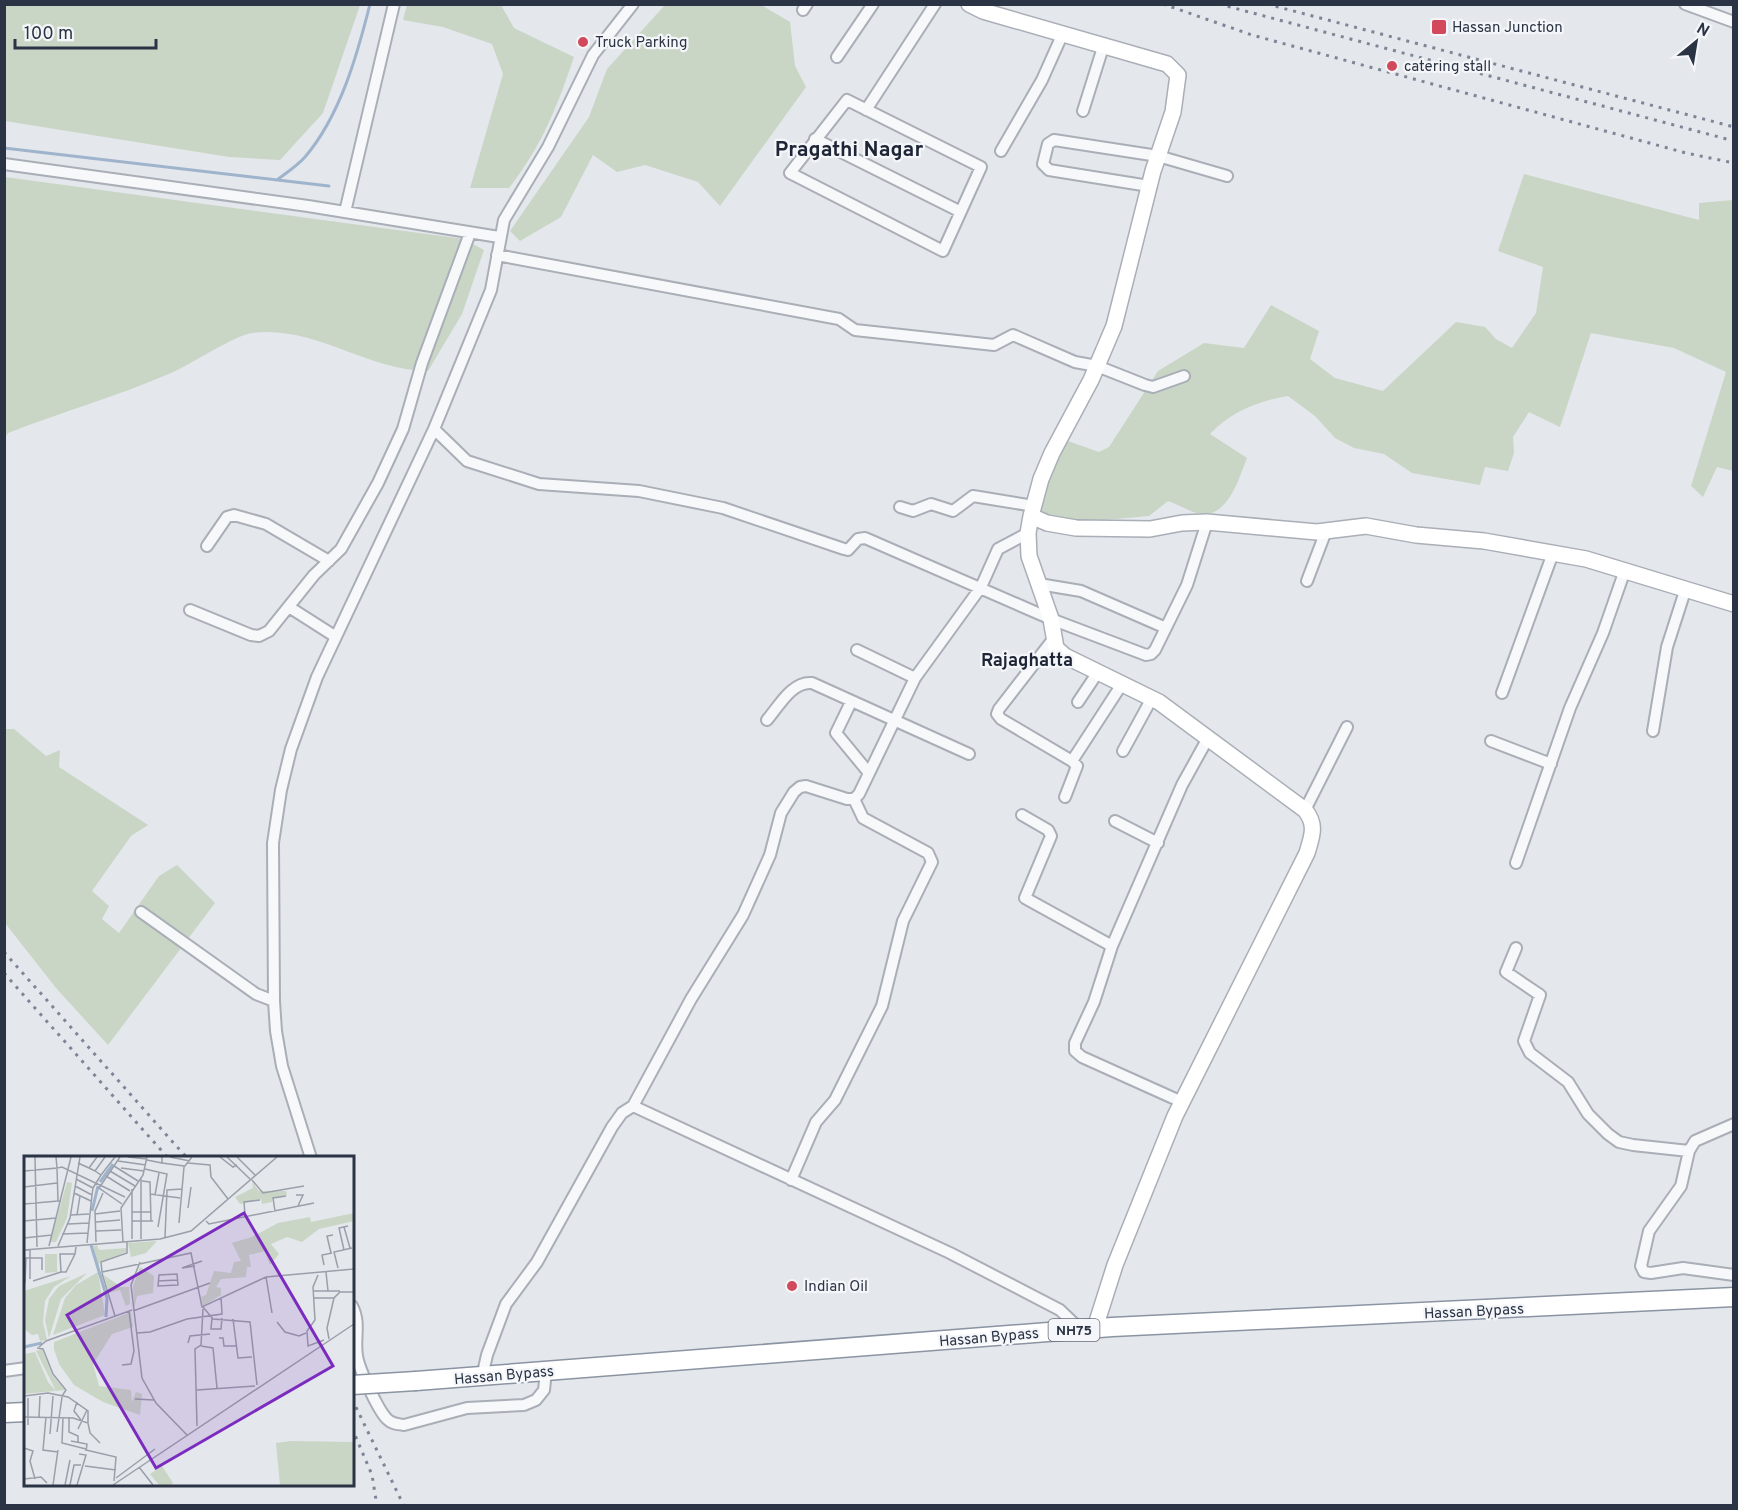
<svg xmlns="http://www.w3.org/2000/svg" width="1738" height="1510" font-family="Overpass,sans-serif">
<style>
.green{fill:#c9d6c5}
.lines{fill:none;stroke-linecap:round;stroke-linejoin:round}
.stream{stroke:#9fb4cc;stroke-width:3}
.street-casing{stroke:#a9aeb7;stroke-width:14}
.secondary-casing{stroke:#a9aeb7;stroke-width:18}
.highway-casing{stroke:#8b94a3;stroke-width:21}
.street{stroke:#f7f8fa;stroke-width:10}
.secondary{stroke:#fff;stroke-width:15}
.highway{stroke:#fff;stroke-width:18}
.rail{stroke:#7d8696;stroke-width:3;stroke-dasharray:3 6;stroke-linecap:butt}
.highway-bridge-casing{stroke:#8b94a3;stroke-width:21;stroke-linecap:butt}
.highway-bridge{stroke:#fff;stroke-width:18}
.poi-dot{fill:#d1495b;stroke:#f4f6f9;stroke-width:2}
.labels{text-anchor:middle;stroke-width:4.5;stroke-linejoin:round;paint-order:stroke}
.shield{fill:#f4f6f9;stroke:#676e7b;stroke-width:1.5}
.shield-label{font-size:14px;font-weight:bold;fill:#2b3445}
.poi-label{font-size:15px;fill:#2b3445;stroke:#f4f6f9;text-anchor:start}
.street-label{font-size:15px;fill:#2b3445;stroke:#f4f6f9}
.quarter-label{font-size:18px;font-weight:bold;fill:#1d2536;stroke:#f4f6f9}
.district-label{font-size:21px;font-weight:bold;fill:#1d2536;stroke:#f4f6f9}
.inset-river{fill:none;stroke:#9fb4cc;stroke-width:3}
.inset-road{fill:none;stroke:#9a9fa9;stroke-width:1.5}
.view{fill:#7b2cbf;fill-opacity:0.15;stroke:#7b2cbf;stroke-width:3}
.inset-edge{fill:none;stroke:#2b3445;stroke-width:3}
</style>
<rect width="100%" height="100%" fill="#e4e7ec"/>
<path class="green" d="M4,5L5,4L360,5L323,113L280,160L229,157L5,121Z
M407,5H501L514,28L574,57C557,107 542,146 509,188H470L503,74L492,44L443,27L403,20Z
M665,5H761L790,22L795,66L806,87L720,206L698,182L645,165L617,172L593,155L561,217L520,241L510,231L589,117L607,69Z
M1524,174L1699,220V203L1733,200V471L1717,467L1703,497L1691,486L1726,372L1674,348L1591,333L1560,427L1529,412L1513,437L1514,453L1508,471L1485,467L1480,485L1412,473L1384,454L1354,448L1335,438L1315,416L1288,396C1258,401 1231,412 1210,434L1247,458C1239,478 1229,515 1203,514C1193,514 1178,504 1168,501L1149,516L1081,522L1052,519L1037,512L1052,463L1065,440L1099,452L1109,447L1158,371L1204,343L1244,348L1271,305L1319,331L1310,359L1335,378L1383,391L1456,322L1485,327L1496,339L1512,348L1536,313L1543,267L1498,251Z
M5,177L464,239L484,250L462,314L428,371C367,371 315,325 252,333C235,335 190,365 171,373C118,396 62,412 8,433L5,438Z
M4,729H14L46,756L60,750L59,767L148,825L131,836L92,891L109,906L102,919L119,933L159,876L177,865L215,903L108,1045L56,988L5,923Z"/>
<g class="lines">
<path class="stream" d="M4,148L329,186
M277,180C286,173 297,166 305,157C340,116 357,56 370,4"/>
<g class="street-casing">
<path id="street" d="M1685,4L1734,22
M803,10L807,4
M837,57L873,4
M847,100L981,167L943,251L790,173Z
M866,110L935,4
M1083,111L1104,44
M815,139L959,211
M1001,151L1042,80L1063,33
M4,164L308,206L499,237
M1149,186L1049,170L1043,164L1048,144L1054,140L1158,156L1227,176
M345,212L394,4
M497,255L839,319L855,330L994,345L1013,335L1075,362L1097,366L1145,385L1153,387L1184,376
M434,429L467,461L539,484L639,491L723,508L844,549L848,550L858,539L865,538L1051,619L1146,655L1151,654L1155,650L1187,585L1207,522
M900,507L913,511L931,504L953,511L973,496L1034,506
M207,546L227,517L234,515L266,524L329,561
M1307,581L1326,531
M1039,584L1081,591L1166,628
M289,607L336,637
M190,610L251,635L259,636L269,631L314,575L341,549L378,483L403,429L422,363L470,233
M1054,638L999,709L997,714L1001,719L1072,761L1122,684
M857,650L915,678
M1502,693L1553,553
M851,702L836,733L869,773
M1078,702L1098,672
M767,720C779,706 792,681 812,683L969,754
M1653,731L1667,647L1685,591
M1491,741L1551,764
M1123,751L1152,698
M1065,797L1077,766L1072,761
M1305,810L1347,727
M1022,815L1048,830L1051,836L1025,898L1112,946
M1115,821L1158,843
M1516,863L1570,708L1603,633L1625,570
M141,912L256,994L274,1001
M1516,948L1506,972L1540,995L1524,1041L1530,1053L1568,1082L1588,1114L1608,1134L1619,1142L1633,1145L1689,1151
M1182,1102L1082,1057L1075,1051V1043L1094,1002L1112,946L1182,785L1208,738
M633,1106L950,1253L1060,1310L1080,1329
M1734,1124L1695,1141L1689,1151L1681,1186L1649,1231L1641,1266L1644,1272L1651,1273L1683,1268L1734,1275
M311,1158L282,1066L276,1031L274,1001L273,843L281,790L291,749L317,677L434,429L491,290L504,220L548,147L593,55L633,4
M791,1180L816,1122L835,1100L882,1006L903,921L932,862L928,853L863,818L854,799
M352,1306C361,1323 354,1338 357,1356C359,1369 378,1410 387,1419C392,1424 397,1424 404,1425L467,1408L524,1405L536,1400L544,1390L546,1371
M4,1371L26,1368
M482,1377L487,1355L506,1304L537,1262L612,1127L622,1113L633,1106L691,999L743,915L770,855L781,813L794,792L800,787L806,786L847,799H854L859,794L915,678L981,587L998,549L1028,533"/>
</g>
<g class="secondary-casing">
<path id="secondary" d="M969,4L983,11L1167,64L1178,75L1173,112L1153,171L1114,326L1091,380L1052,453L1041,479L1031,516L1047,523L1076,528L1150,529L1182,523L1207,522L1317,532L1366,526L1416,535L1484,541L1586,559L1734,604
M1031,516L1028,533L1029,556L1051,619L1056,648L1065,656L1159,702L1305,810C1317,825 1312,836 1307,853L1175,1116L1115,1265L1095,1328"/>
</g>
<g class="highway-casing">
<path id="highway" d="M416,1381L1112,1327L1734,1297
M4,1413L26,1412"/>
</g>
<use href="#street" class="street"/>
<use href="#secondary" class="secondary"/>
<use href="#highway" class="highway"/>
<path class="rail" d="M1163,4L1252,35L1686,153L1734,163
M1219,4L1734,141
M1267,4L1734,127
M4,952L187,1158
M4,973L168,1158
M352,1399L404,1506
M352,1428L372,1475L377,1506"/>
<g class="highway-bridge-casing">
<path id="highway-bridge" d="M352,1385L416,1381"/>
</g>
<use href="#highway-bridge" class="highway-bridge"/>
</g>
<g class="poi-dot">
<rect x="1431" y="19" width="16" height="16" rx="3"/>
<circle cx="583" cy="42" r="6"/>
<circle cx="1392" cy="66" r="6"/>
<circle cx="792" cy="1286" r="6"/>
</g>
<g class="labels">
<rect class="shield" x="1048.5" y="1319" width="51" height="22" rx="4.5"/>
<g class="shield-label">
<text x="1074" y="1335">NH75</text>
</g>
<g class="poi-label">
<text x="1452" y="32">Hassan Junction</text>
<text x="595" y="47">Truck Parking</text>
<text x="1404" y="71">catering stall</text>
<text x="804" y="1291">Indian Oil</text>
</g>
<g class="street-label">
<text transform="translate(1474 1311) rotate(-3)" y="5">Hassan Bypass</text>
<text transform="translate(989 1337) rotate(-5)" y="5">Hassan Bypass</text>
<text transform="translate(504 1375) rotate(-5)" y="5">Hassan Bypass</text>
</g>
<g class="quarter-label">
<text x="1027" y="666">Rajaghatta</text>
</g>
<g class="district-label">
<text x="849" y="156">Pragathi Nagar</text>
</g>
</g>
<g transform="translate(24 1156)">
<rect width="330" height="330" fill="#e4e7ec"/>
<path d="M43,26L48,27L43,62L32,86H26ZM228,26L235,35H262L263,39L249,42L248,46L238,48L237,43L216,48L211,41L229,32ZM330,57V65L295,73L278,86L254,78L263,81L247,88L255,98L246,109L241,95L225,99L227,111H223L222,121L197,123L192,131L197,132V139L179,150L177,141L182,139L190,115L207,117L210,106L217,105L208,87L228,81L254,67L286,61L287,66ZM133,85L122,97L107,101L104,87ZM73,89L75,94L103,92L102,96L76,106L74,111L69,90ZM21,98H33V116L21,117ZM116,111L130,120L129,137L113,140L110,153L109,130ZM74,116L81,159L29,179L41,142L52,129ZM63,117L37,143L25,182L21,164L25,143L35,130ZM80,119L97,131H105L106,148L102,150L96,134L85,137ZM47,120L30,131L21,145L19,166L23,184L16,185L14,178L8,179L0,173V135ZM107,156L109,171L88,178L69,208L75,230L107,234L108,246L112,236L118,238L116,259L79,246L50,229L35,208L30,193V186ZM18,193L28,219L41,234L0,238V198L11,196L24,226L32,235L12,195ZM267,285L330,286V329H256L252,287ZM138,310L149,327L146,329H135L126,318Z" fill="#c9d6c5"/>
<path class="inset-river" d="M76,26L89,8M68,55L74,30M67,89L83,142L82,161M0,191L18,187"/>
<path class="inset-road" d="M11,1L13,91M96,1L75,32L98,48M104,1L123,3M146,1L166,5M196,1L209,11L213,9M203,1L226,23M213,1L231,19M123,4L138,7V1M94,5L122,9M54,7L65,12L73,1M138,7L160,10M164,7L186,9L187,21L204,43M90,10L114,25M65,12L71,15L81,1M97,12L120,15M121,13L143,18L134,71M0,15L33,12L32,1M86,15L111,30M77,19L91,1M82,20L106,35M52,23L69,32L68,39M117,23V83M228,24L239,37L280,30M118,25L126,26L127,65M51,30L68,39L63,87M0,31L33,27M69,32L77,19L71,15M108,33V83M50,37L67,45M126,38L156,42M131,39L135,17M272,39H279L274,50M37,45H34L33,12L38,11L101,41M0,48L34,45M164,52L167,31M251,55L249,42L262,40M108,56H127M71,58L96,55M47,59L65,58M53,59L56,40M221,59L220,46L236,44M0,65L32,62M108,65H129M182,65L185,68L290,47M72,66L96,64M155,67L160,11L168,1M44,68L65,67M320,71L326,92M72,75L97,74M38,78L64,77M141,81L143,34L158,33M0,82L28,79M72,86L71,55L79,37M99,86L97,52L119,19L123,1M103,86V97L77,106L78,116L167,97L178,151L242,121L330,113M25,90L47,1M34,90L46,62L56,1M0,94L136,83L167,75L253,1M6,94V123M320,94L315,72L324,70M307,97L303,80L309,79M51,98H36L37,116H42L51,98L52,91M0,102H18V114M116,106L107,129L118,222L132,247L163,279M300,109L298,99L308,97M171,110L158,112L178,105M314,112L310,96L328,92M302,116L304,135M78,117L91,160M153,118L154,129L134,130L135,119ZM294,119L289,131L291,164L283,175L284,190L300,184M242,121L248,157M9,125L37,116M134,125L153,124M1,127L2,102M290,135H316M290,142H310M179,151L189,163L226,166L233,229M109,155L186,127M188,162L187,173H197L198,162M209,163L214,202L228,201M253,166L261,176L275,180L282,177M113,177L126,176L163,163L198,158L197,141M195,182H199L200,190H212M305,183L303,172L310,142L316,136H330M164,187L166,180L186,178M177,190L189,192L193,232M15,191L22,185L108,154M13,192L19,193L29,218L42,234L38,240M98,209L107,208L110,195L105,155M173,234L231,230M0,240L24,237L44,241L64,255V267M4,242V269M111,243L130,244M53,246L50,255L57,264M0,261L49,262L64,267L66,277L76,287M15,261L16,240M22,261L19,294L34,296M45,261V276L54,280V286M39,262L38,287L62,293M173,270L171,193L177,189L179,153M54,273L63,254M33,276L38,241M26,278L29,240M47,285L63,288L62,295M0,292L9,295L6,305L11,323M62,294L92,301L90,325M61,310L92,314M115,311L129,329M92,322L131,293M0,323L17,321L23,327M29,329L34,294M41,329L46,304M46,329L50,309H57M53,329L62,299L55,298M89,329L330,168"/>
<path class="view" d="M220,57L309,210L132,312L43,159Z"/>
<rect width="330" height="330" class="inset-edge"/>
</g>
<rect width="1738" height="1510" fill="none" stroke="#2b3445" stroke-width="12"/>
<g transform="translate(1696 42) rotate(30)" stroke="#f4f6f9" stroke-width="4.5" paint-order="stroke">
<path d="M0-4.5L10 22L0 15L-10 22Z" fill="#2b3445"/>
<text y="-9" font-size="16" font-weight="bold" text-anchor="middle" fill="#2b3445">N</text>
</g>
<path d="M15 39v9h141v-9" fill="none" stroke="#2b3445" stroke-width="3"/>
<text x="24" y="39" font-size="18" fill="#2b3445" stroke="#f4f6f9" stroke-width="4.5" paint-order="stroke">100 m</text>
</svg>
